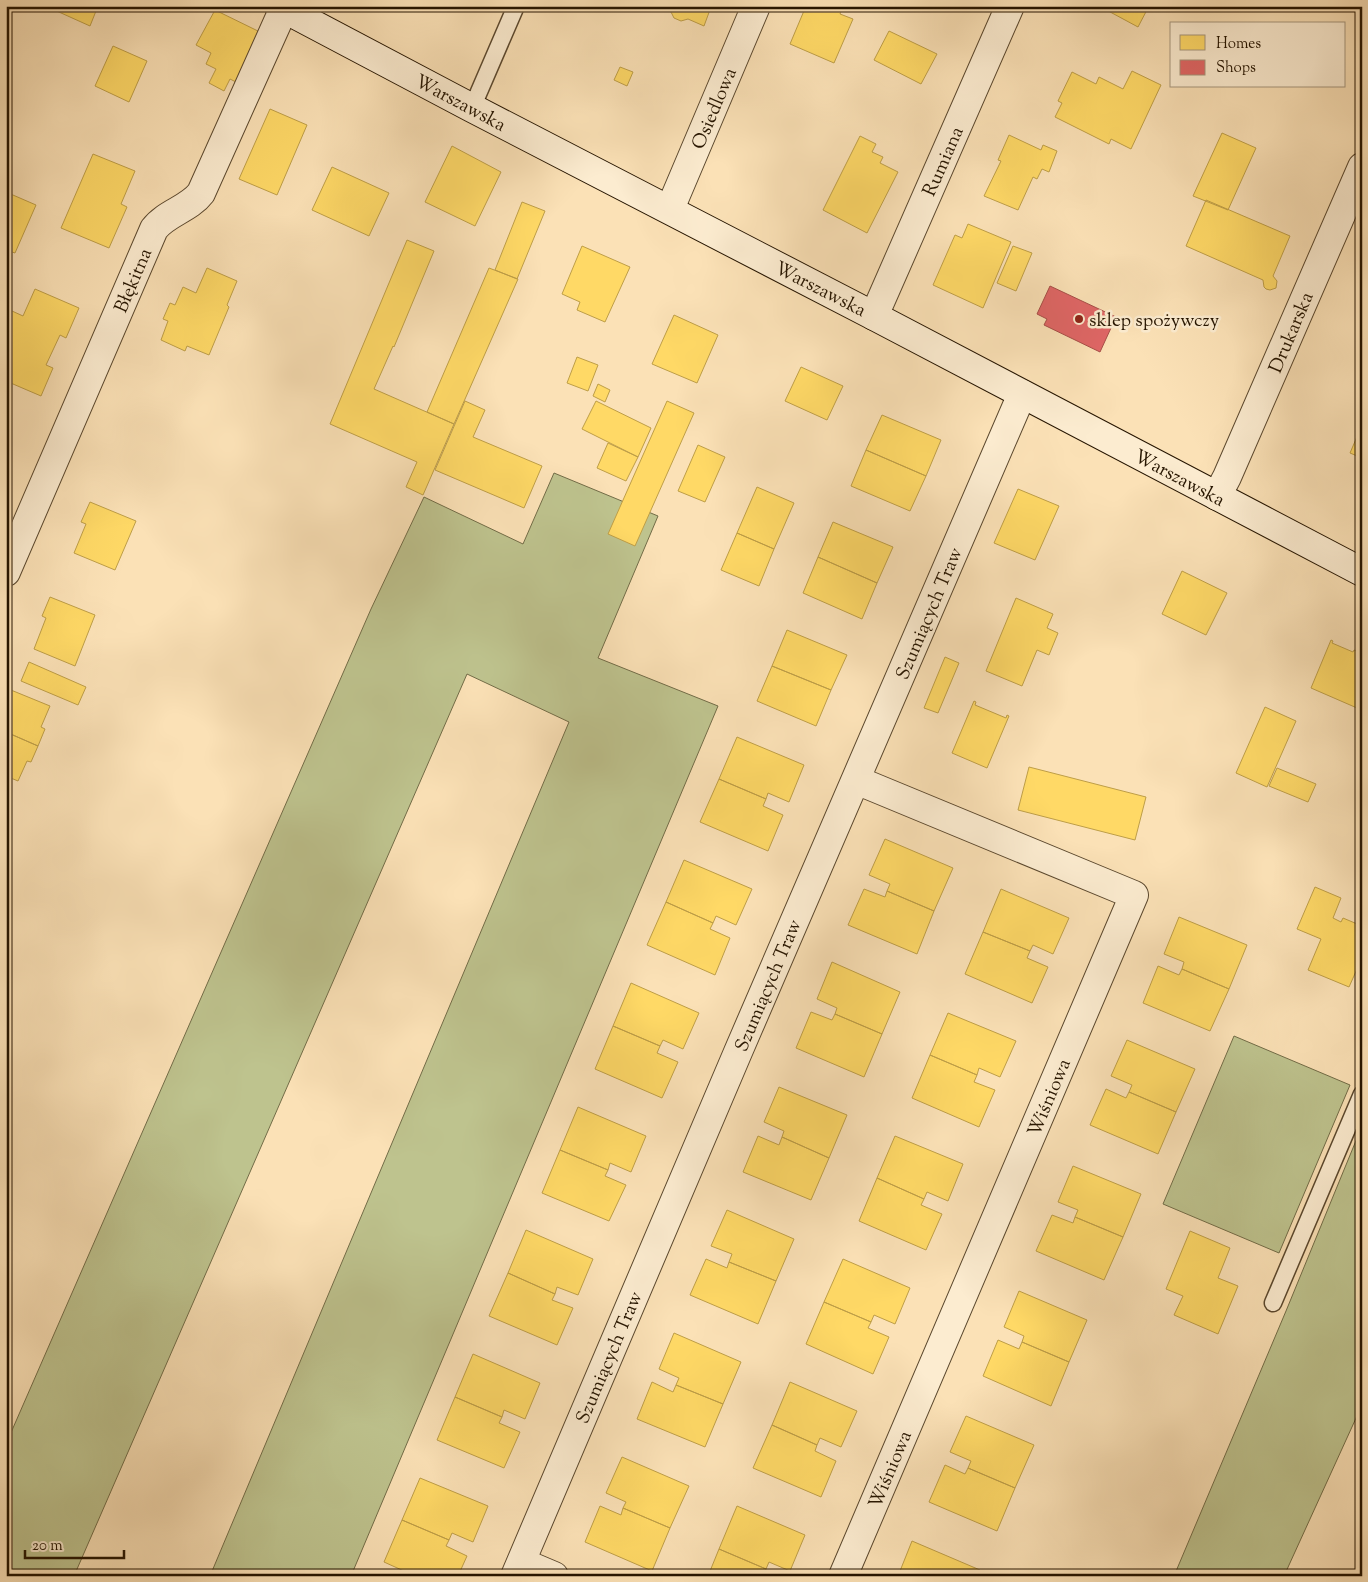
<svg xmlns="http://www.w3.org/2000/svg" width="1368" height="1582" font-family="'Sorts Mill Goudy',serif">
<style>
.green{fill:#bec38e;stroke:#726c47}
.homes{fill:#ffd966;stroke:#be9e47}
.shops{fill:#e06666;stroke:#a84e47}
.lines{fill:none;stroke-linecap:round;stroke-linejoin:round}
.lane-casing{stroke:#5b482e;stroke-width:19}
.street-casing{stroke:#5b482e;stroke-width:30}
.secondary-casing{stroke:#261500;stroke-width:30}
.lane{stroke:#fcecd0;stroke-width:16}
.street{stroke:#fcecd0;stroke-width:28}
.secondary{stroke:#fcecd0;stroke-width:28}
.poi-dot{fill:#8f2418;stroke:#fcecd0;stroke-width:2}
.labels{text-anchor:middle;stroke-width:5;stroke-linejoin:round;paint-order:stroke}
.street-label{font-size:19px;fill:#261500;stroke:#fcecd0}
.poi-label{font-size:19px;fill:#261500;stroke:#fcecd0;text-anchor:start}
</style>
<rect width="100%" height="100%" fill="#fbe1b6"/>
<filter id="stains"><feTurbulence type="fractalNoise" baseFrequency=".004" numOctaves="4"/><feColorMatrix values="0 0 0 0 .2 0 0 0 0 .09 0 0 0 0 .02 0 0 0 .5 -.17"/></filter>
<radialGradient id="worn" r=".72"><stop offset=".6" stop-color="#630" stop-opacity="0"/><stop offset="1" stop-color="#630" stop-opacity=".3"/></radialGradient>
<path class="green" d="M554,473L658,516L598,658L718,706L351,1576H210L569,722L467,674L74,1576H6V1444L371,609L424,497L523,544Z
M1234,1036L1350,1085L1279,1253L1163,1204Z
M1362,1126V1405L1284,1576H1174L1286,1311Z"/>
<path class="homes" d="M50,6H98L90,26L50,8Z
M658,6H710L711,7L704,26L688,19L681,21L674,18L671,12Z
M806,6H843L840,14L853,19L834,63L790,44Z
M1099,6H1149L1138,27Z
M215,10L262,33L238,83L230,79L224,91L209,83L216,69L206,64L211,53L196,45Z
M889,31L937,54L921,84L874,60Z
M113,46L147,61L129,102L95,86Z
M620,67L633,72L627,86L614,80Z
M1132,71L1161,85L1131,149L1111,139L1109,144L1055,117L1062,103L1058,101L1072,72L1096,84L1099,77L1123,89Z
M270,109L307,125L277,195L239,179Z
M1222,133L1256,148L1228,210L1193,196Z
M1009,135L1041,150L1043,145L1057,151L1049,172L1042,169L1037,179L1033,177L1018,210L984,196L1001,161L998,160Z
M860,136L876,144L872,152L883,157L880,163L898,172L867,233L823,210Z
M452,146L501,172L475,226L425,202Z
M93,154L135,171L121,204L127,207L109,248L61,228Z
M332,167L389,193L369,236L312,210Z
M6,192L36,205L15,253L6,250Z
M1206,200L1290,236L1273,276L1277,281L1276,288L1270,290L1266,289L1264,287L1263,280L1186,246Z
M522,202L545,211L517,279L495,270Z
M968,224L1011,242L983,308L933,285L955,235L962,238Z
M407,240L434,251L394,347L393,346L374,389L454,424L423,495L406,487L417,462L330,424Z
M582,246L630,267L605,322L577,310L580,302L562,294Z
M1013,246L1032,253L1016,291L997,283Z
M207,268L237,281L227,305L229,307L209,355L187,346L185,351L161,340L168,321L163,319L170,303L175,305L183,287L196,293Z
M489,268L518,279L454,424L427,412Z
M35,289L79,308L66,338L60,335L46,365L53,368L41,396L6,381V373L9,366L6,365V324L12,311L23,316Z
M674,315L718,335L697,383L652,364Z
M577,357L598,365L588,391L567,383Z
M801,367L843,386L827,420L785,401Z
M598,384L610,390L605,402L593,396Z
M465,401L485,410L473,437L542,466L524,508L435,470Z
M596,401L651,428L638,457L582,429Z
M667,401L694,413L635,546L608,534Z
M882,415L941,440L926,476L866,450Z
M1362,425V458L1350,453Z
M608,443L638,457L626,481L597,468Z
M698,445L725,457L705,502L678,491Z
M866,450L926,476L910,511L851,486Z
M757,487L794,503L774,549L737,533Z
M1018,489L1059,506L1035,560L994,543Z
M90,502L136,521L115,570L74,553L86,524L81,522Z
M833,522L893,547L877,583L818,557Z
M737,533L774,549L759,586L721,570Z
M818,557L877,583L862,619L803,593Z
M1182,571L1227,593L1206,635L1162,614Z
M50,597L95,615L75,666L34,649L46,618L42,616Z
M1016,598L1053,614L1047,628L1058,633L1049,655L1037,650L1022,686L986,671Z
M787,630L847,655L831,690L772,666Z
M1331,640L1333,641L1332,643L1353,652L1354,650L1362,653V696L1357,708L1311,688Z
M945,657L959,663L938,713L924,708Z
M29,662L86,687L78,705L21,681Z
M772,666L831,690L816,726L757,701Z
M6,688L50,706L41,727L45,729L38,746L6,732Z
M974,701L976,702L975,705L1006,718L1007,715L1009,716L987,768L952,753Z
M1265,707L1296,721L1267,787L1236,773Z
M6,732L38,746L31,762L27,761L18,781L6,776Z
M737,737L804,765L789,802L768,793L766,799L719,779Z
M1029,767L1146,797L1135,840L1018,810Z
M1277,768L1316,784L1308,802L1269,786Z
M719,779L766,799L763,806L783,815L768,851L700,822Z
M885,839L953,868L934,911L887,891L890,884L869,875Z
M684,860L752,889L736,925L716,916L713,923L666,902Z
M1315,887L1341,898L1333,918L1341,922L1343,918L1362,926V958L1349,987L1308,970L1321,939L1297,929Z
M864,889L885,897L887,891L934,911L917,954L848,925Z
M1001,889L1069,918L1053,954L1033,945L1030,951L983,932Z
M666,902L713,923L710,929L730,938L715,975L647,945Z
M1179,917L1247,945L1229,989L1182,969L1184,962L1164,954Z
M983,932L1030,951L1027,958L1048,967L1032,1003L965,974Z
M832,962L900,992L882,1034L835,1014L837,1008L817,999Z
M1158,966L1179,975L1182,969L1229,989L1210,1031L1143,1003Z
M631,983L699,1013L683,1049L663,1040L660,1046L613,1026Z
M811,1012L832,1020L835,1014L882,1034L864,1077L796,1048Z
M948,1013L1016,1041L1000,1077L979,1068L977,1075L930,1055Z
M613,1026L660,1046L657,1053L678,1062L662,1098L595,1069Z
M1127,1040L1195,1069L1176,1112L1129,1092L1132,1085L1111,1076Z
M930,1055L977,1075L974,1082L995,1090L979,1127L912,1098Z
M779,1087L847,1115L829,1158L782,1137L784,1131L764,1122Z
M1106,1089L1126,1098L1129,1092L1176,1112L1158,1154L1090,1125Z
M578,1107L646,1136L631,1172L610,1163L608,1170L560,1150Z
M758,1136L779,1145L782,1137L829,1158L811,1200L743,1172Z
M895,1136L963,1164L948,1201L927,1192L924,1199L877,1178Z
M560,1150L608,1170L605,1176L626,1185L609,1221L542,1193Z
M1073,1166L1141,1194L1123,1237L1075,1217L1078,1210L1058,1202Z
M877,1178L924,1199L921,1205L942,1214L926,1250L859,1221Z
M727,1210L794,1239L776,1281L729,1262L732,1254L711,1246Z
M1052,1215L1073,1223L1075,1217L1123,1237L1104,1280L1036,1251Z
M526,1230L593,1259L578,1295L557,1287L555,1294L508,1273Z
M1190,1231L1230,1248L1218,1278L1238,1286L1218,1334L1174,1315L1183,1296L1166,1289Z
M706,1259L727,1268L729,1262L776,1281L758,1324L690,1295Z
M843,1259L910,1288L895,1324L874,1315L871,1322L824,1302Z
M508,1273L555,1294L552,1300L573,1308L557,1345L489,1316Z
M1019,1291L1087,1320L1069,1362L1022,1342L1024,1336L1004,1327Z
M824,1302L871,1322L868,1328L889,1337L873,1374L806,1344Z
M674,1333L741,1362L723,1404L676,1385L679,1378L659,1369Z
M998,1340L1019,1349L1022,1342L1069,1362L1051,1406L983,1376Z
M473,1354L540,1383L525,1419L504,1410L502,1417L455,1397Z
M652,1382L673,1392L676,1385L723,1404L705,1447L637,1419Z
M790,1382L857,1411L841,1447L820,1438L817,1445L772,1425Z
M455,1397L502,1417L499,1423L520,1432L504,1468L437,1440Z
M966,1416L1034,1445L1015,1488L968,1468L971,1461L950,1452Z
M772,1425L817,1445L815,1451L836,1461L821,1497L753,1468Z
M622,1457L689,1486L670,1528L623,1508L626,1502L606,1493Z
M945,1465L965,1474L968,1468L1015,1488L997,1531L929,1502Z
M420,1478L488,1506L473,1542L452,1533L449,1540L402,1520Z
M600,1506L621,1515L623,1508L670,1528L652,1571L585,1542Z
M737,1506L805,1535L790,1571L769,1562L766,1569L719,1549Z
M402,1520L449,1540L446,1546L467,1556L458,1576H415L384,1562Z
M912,1541L980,1570L978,1576H898Z
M719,1549L766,1569L764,1576H708Z"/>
<path class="shops" d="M1050,286L1116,317L1100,352L1044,325L1047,319L1037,314Z"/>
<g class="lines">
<g class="lane-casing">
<path id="lane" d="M472,108L516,6
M1273,1303L1362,1094"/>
</g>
<g class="street-casing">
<path id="street" d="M670,209L756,6
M874,316L1010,6
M1217,496L1227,477L1362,167
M6,572L154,229C166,213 189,209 201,193L284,8
M521,1562L554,1576
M515,1576L738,1052L1022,394
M843,1576L1134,895L856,780"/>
</g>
<g class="secondary-casing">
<path id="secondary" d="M279,6L472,108L874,316L1362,572"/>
</g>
<use href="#lane" class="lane"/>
<use href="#street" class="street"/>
<use href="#secondary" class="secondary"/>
</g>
<circle class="poi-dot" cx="1079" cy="319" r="5"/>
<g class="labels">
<g class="street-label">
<text transform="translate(461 102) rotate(28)" y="7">Warszawska</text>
<text transform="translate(713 108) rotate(-67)" y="7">Osiedlowa</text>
<text transform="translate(942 161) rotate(-66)" y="7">Rumiana</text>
<text transform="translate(132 280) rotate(-67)" y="7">Błękitna</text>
<text transform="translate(821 288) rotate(27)" y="7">Warszawska</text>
<text transform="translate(1290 332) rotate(-67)" y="7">Drukarska</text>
<text transform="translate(1180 477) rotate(28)" y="7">Warszawska</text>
<text transform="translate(928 613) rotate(-67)" y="7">Szumiących Traw</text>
<text transform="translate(767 985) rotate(-67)" y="7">Szumiących Traw</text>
<text transform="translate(1048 1097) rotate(-67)" y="7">Wiśniowa</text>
<text transform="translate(608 1357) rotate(-67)" y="7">Szumiących Traw</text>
<text transform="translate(889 1469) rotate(-67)" y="7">Wiśniowa</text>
</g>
<g class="poi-label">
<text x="1089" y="326">sklep spożywczy</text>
</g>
</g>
<rect width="1368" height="1582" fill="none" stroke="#fbe1b6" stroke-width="25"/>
<rect x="8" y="8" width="1353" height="1567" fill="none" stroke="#261500" stroke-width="2.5"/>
<rect x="12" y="12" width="1343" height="1557" fill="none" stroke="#261500"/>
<rect x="1170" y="22" width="175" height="65" fill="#fcecd0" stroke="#a6967d"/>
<rect x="1180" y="35" width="25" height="15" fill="#ffd966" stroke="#a6967d"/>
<text x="1216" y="48" font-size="15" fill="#261500">Homes</text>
<rect x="1180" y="60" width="25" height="15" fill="#e06666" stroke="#a6967d"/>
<text x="1216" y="72" font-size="15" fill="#261500">Shops</text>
<path d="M25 1550v8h99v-8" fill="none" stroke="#261500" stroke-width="2.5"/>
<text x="32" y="1550" font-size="15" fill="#261500" stroke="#fcecd0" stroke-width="4" paint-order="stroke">20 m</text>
<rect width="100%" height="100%" filter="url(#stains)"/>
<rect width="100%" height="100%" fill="url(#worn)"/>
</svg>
